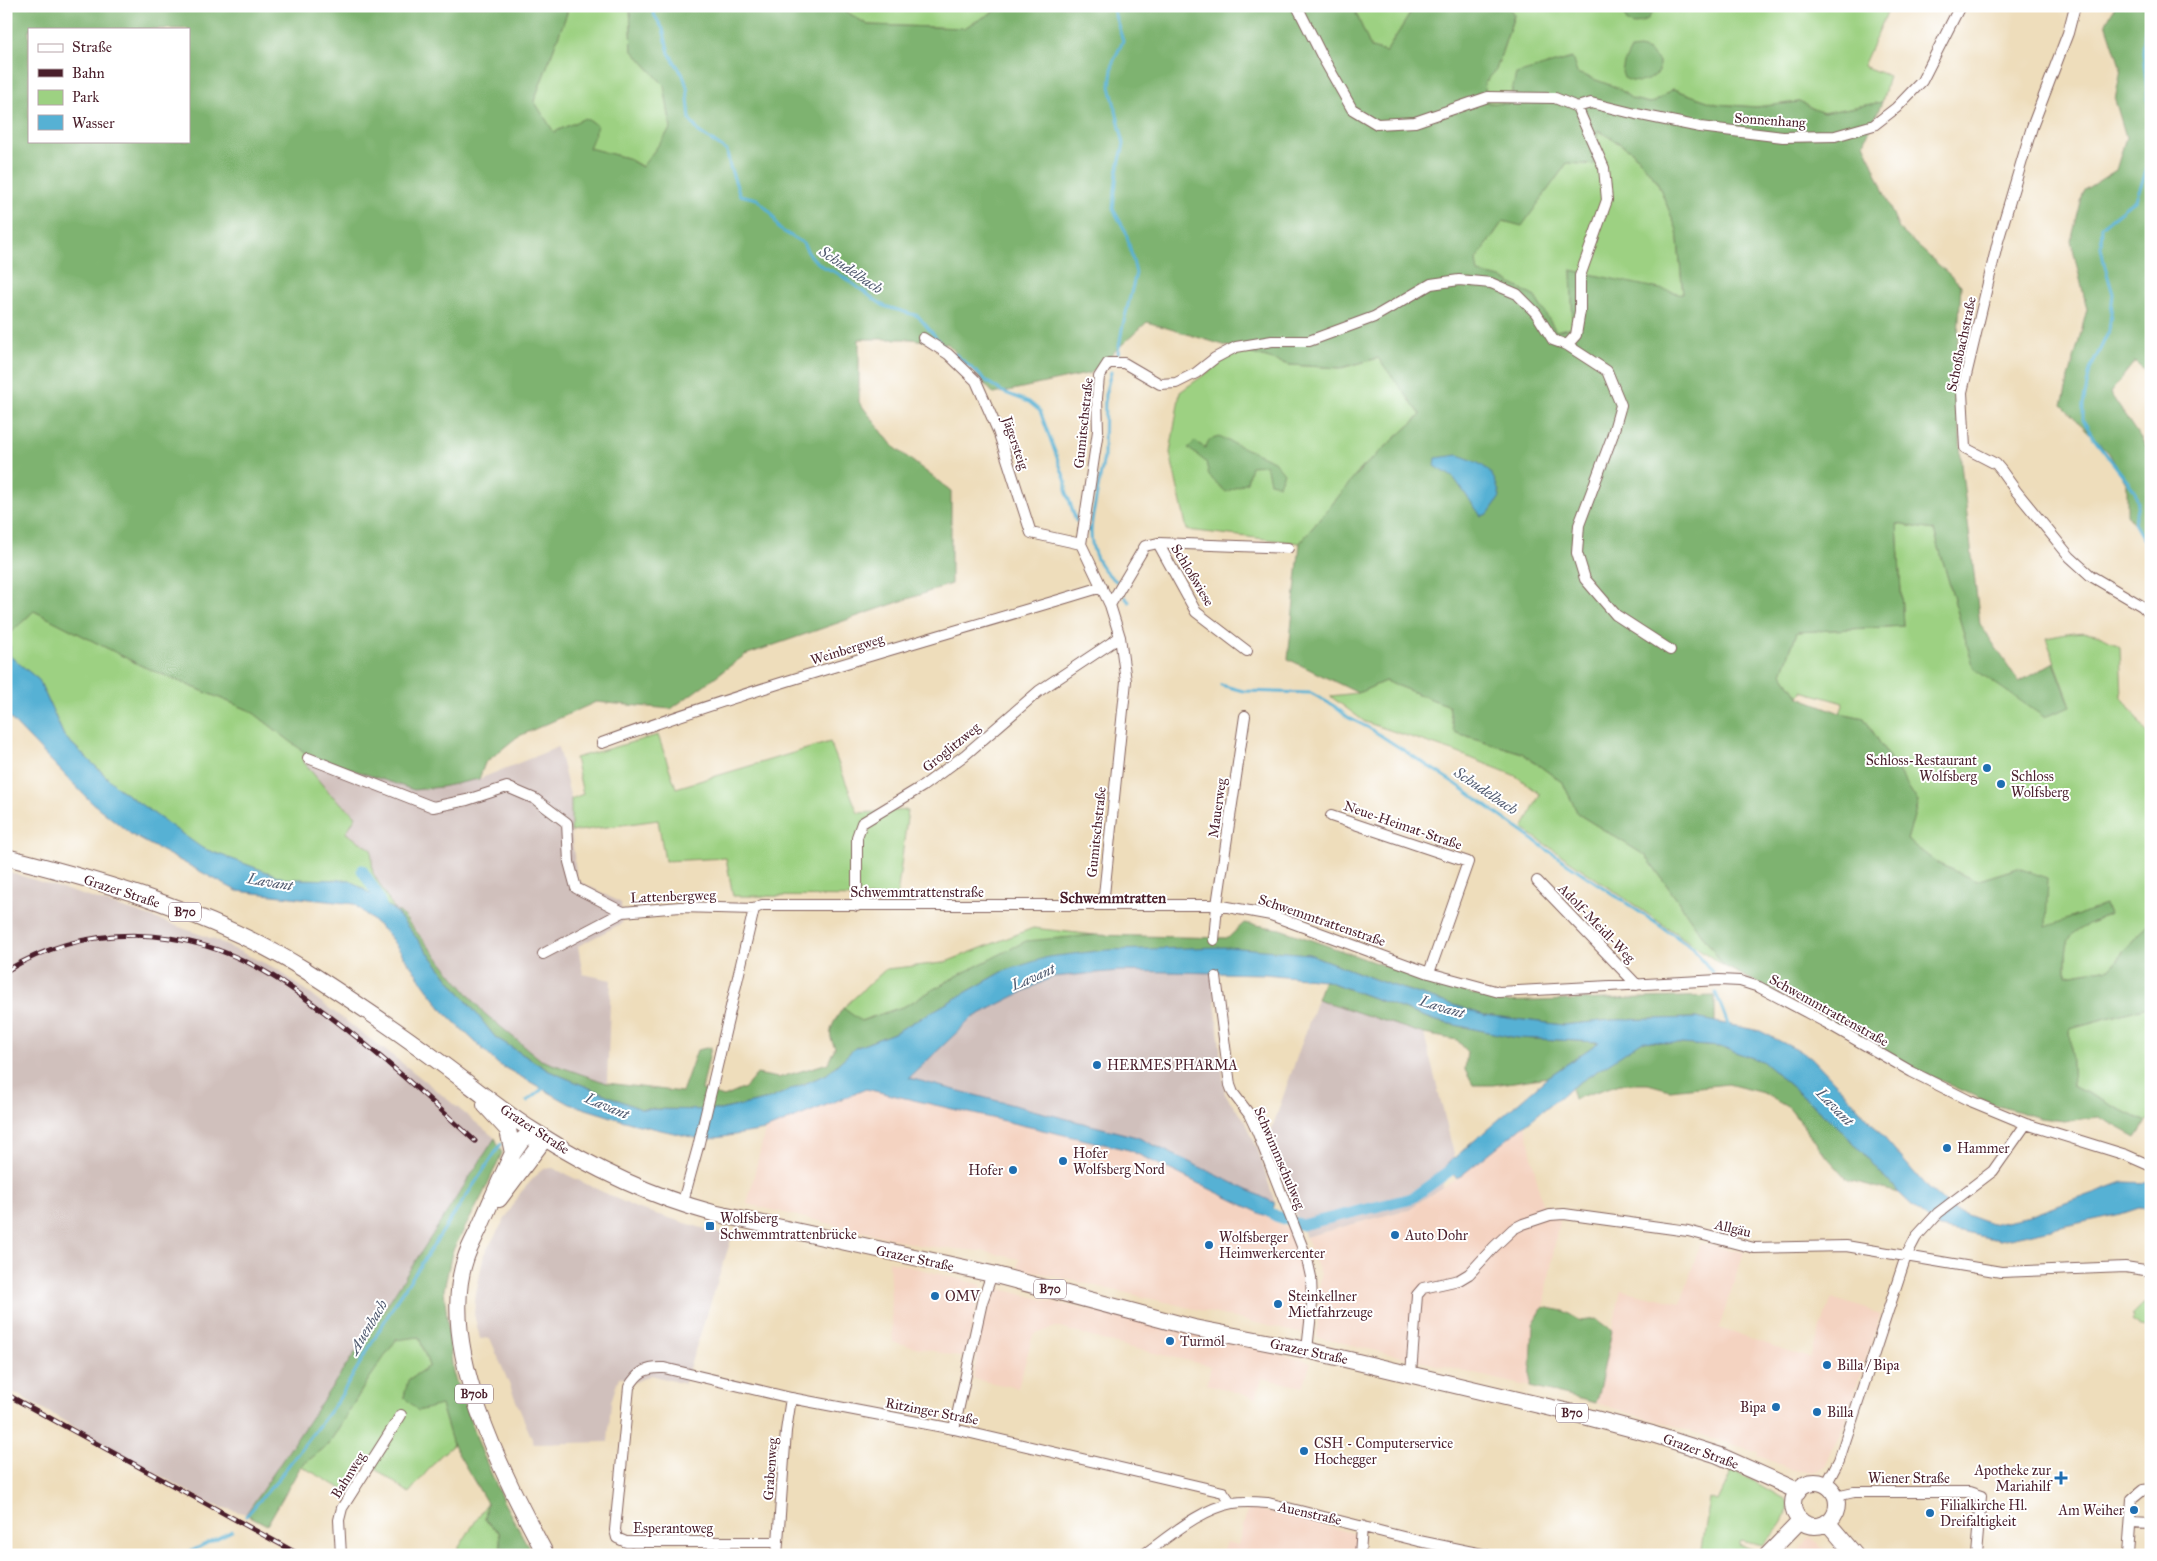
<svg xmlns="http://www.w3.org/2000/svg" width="2157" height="1561" font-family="'IM FELL Great Primer',serif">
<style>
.built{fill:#f4d3c1}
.industrial{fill:#d0c0bc}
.green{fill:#9dd182;stroke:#747856}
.forest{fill:#7eb370;stroke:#64694e;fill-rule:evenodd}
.water{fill:#56b1d4;stroke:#506880}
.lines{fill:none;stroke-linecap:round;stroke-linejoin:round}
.stream{stroke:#56b1d4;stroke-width:3}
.canal{stroke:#56b1d4;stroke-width:11}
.street-casing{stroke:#83625d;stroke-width:12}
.secondary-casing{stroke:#83625d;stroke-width:17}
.primary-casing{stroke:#83625d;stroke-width:18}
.street{stroke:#fff;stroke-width:10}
.secondary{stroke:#fff;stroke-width:15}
.primary{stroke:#fff;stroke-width:16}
.rail-casing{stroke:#4a1f2b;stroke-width:5}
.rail{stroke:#fff;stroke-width:3;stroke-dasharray:9;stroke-linecap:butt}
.poi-dot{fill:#1f6fb2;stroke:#fff;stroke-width:2}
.labels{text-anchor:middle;stroke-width:4;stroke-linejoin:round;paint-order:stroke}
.shield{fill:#fff;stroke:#80626b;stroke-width:1}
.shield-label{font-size:12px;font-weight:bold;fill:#4a1f2b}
.street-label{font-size:14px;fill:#4a1f2b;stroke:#fff}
.poi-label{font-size:14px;fill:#4a1f2b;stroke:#fff;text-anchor:start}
.water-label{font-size:15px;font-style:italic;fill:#4f596f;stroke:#fff}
.neighbourhood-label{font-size:15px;font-weight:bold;fill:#4a1f2b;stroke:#fff}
</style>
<rect width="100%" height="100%" fill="#fff"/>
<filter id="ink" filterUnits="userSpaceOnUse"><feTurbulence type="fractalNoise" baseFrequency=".02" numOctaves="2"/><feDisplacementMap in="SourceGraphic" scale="10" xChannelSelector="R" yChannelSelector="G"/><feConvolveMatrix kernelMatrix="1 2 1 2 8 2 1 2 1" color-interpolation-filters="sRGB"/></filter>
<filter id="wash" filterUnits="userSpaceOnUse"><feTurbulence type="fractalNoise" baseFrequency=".0096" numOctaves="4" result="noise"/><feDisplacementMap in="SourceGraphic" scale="20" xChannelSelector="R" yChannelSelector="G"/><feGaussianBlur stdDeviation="1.12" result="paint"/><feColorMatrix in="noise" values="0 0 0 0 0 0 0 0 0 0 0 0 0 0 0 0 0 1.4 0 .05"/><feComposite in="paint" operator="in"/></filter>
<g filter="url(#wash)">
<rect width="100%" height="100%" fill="#edb"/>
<path class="built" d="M866,1089L1129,1150L1270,1218L1290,1230L1306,1282L1303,1334L1018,1268L1019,1259L981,1251L922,1246L747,1204L765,1130Z
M1525,1124L1543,1208L1559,1221L1530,1387L1317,1337L1320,1274L1305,1237L1409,1209L1442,1187L1457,1179Z
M1700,1243L1744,1252L1719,1328L1810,1358L1832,1298L1881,1314L1846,1419L1825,1467L1813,1473L1793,1470L1757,1455L1758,1452L1596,1403L1621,1290L1681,1303Z
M889,1261L982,1285L964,1358L893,1342Z
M996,1288L1311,1362L1303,1387L1262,1378L1256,1398L1207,1384L1211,1366L1131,1348L1056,1327L1033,1335L1018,1388L973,1379L982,1325Z
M1248,1507L1359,1534L1357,1555H1221L1226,1542L1238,1545Z
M1809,1538L1832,1555H1795Z"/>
<path class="industrial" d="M558,747L571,799V832L577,880L621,903L622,923L578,946L583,974L611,980L607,1083L541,1060L484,1013L401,912L395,911L373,873L371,849L346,833L356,816L329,793L302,761L308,755L414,790L441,787L479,779Z
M6,871L149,916L213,939L277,969L410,1069L495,1138L383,1311L246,1514L210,1504L6,1388Z
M1119,971L1212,972L1225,1094L1244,1119L1258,1150L1275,1203L1137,1137L909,1078L972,1018L1052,977Z
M1317,999L1424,1034L1454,1154L1442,1187L1409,1209L1305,1237L1267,1143Z
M553,1168L636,1208L732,1237L684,1384L651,1375L635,1382L619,1377L611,1402L608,1442L534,1444L490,1338L480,1339L474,1314L476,1293L484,1254L521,1192L542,1169Z"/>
<path class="green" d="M566,6H630L632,50L664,85L671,128L643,167L627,158L588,148L554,133L534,101L567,13Z
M837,6H999L997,10L964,28L868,25Z
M1353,6H1415L1386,52L1371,48Z
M1508,6H1890L1863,66L1889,76L1882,102L1823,113L1799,102L1756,107L1716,104L1673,89L1655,102L1649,103L1632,99L1618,88L1576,73L1509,104L1487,103L1484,84L1496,70L1514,16Z
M1597,130L1632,151L1657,181L1677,230L1683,295L1571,270L1573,327L1556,331L1535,297L1501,278L1477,273L1476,260L1503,221L1522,225L1567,163Z
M1239,350L1290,365L1341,368L1379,358L1421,415L1362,468L1300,543L1187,530L1170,453L1180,392Z
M1897,524L1934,530L1974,669L2071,706L2046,638C2078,632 2092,626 2120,647L2122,697L2151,739V925H2146L2110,968L2066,975C2065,928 2070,934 2109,914L2105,905L2046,928L2018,868L1976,881L1937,863L1907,840L1918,802L1864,718L1840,713L1844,703L1802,691L1799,697L1782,673L1797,632L1903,626Z
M34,611L142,666L251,711L308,755L303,761L329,793L356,816L346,833L371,849L373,873L395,911L350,880L286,879L201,848L118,788L64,736L39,680L9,656L10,647L6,637Z
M1385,681L1449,706L1454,732L1522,753L1563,783L1578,814L1646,856L1724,966L1523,829L1540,794L1516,776L1453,751L1365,722L1330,696L1358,693Z
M658,735L676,788L830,742L858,813L908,810L897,897L733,896L726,858L665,861L658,820L571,832V799L583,794L575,758Z
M1033,928L1095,935L1026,942L955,977L905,1006L860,1021L843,1008L886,969L943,963Z
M2151,1006V1120L2146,1122L2073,1086L2070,1028Z
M2143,1304H2149L2146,1328L2140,1327L2131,1321L2133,1318L2131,1316Z
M419,1337L429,1366L408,1380L441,1405L453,1445L440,1456L409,1493L366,1462L346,1491L301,1466L328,1445L365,1385L396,1339Z
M1733,1469L1784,1499C1796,1514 1772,1534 1763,1546L1741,1541L1739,1545L1756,1552L1753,1555H1701L1710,1498L1718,1501Z
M487,1503L485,1520L499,1532L501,1547L498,1555H454Z"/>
<path class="forest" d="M6,6H566L567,13L534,101L554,132L585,118L598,126L589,148L627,158L642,167L671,128L664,85L632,50L630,6H837L868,25L964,28L997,10L999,6H1353L1371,48L1386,52L1415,6H1508L1514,15L1496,70L1484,84L1488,103L1509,104L1516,74L1572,58L1577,73L1618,88L1632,99L1649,103L1655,102L1673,89L1716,104L1756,107L1799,102L1823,113L1882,102L1864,143L1899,229L1961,285L1957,354L1961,464L1980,624L2019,682L2054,662L2071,707L2044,717L1974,669L1934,530L1897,524L1903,626L1797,632L1782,673L1799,697L1840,713L1864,718L1918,802L1907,840L1937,863L1976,881L2018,868L2048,878L2046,927L2105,905L2109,914C2070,934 2065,928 2066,975L2110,968L2146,925H2151V1006L2070,1028L2073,1086L2146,1122L2136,1137L2099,1117L2064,1121L2040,1118L1992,1104L1909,1066L1818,1013L1724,966L1646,856L1578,814L1563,783L1522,753L1454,732L1449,706L1385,681L1358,693L1288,659L1300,543L1362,468L1421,415L1378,358L1341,368L1290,365L1147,322L1091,373L994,394L948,344L911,339H859V402L893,446L951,491V584L745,655L671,709L596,702L517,737L485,763L479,779L441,787L414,790L308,755L251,711L142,666L34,611L6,637ZM29,29H189V141H29ZM1598,130L1632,151L1657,181L1677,230L1683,294L1571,270L1573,327L1556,331L1535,297L1501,278L1478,273L1476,260L1503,221L1522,226L1567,163L1594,165Z
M1627,6H1657L1647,20L1633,25L1627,22L1625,16Z
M2115,6H2151V376L2135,361L2110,393L2151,454V550L2127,514V485L2109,453L2062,405L2087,309L2071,241L2084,190L2116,170L2126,137L2115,100L2121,69L2106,23Z
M1639,48L1647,50L1659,61V72C1648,82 1638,85 1624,78L1622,72L1624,63L1631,49Z
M1219,437L1274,461L1284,473L1279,485L1270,482L1266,465L1251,466L1247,482L1226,492L1209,476L1206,462L1188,448L1195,441L1205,448L1209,440Z
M395,911L400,912L484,1013L541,1060L607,1083L682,1092L697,1050L711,1047L702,1090L724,1097L745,1088L757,1074L778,1078L828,1063L835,1047C825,1032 834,1022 843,1008L861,1021L905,1006L955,977L1026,941L1095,935L1228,938L1244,923L1280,929L1416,977L1498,1002L1715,996V1022L1696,1018L1612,1020L1563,1025L1484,1015L1382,982L1309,954L1004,971L894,1033L855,1048L827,1074L769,1099L720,1110L640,1109L549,1071L495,1037Z
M1324,980L1436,1021L1517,1038L1599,1042L1548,1077L1493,1085H1473L1465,1070L1467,1051L1457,1040L1424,1034L1317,999Z
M1642,1041L1720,1047L1762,1061L1844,1132L1899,1193L1848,1180L1828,1158L1789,1108L1763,1093L1728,1084L1670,1090L1648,1084H1620L1574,1099L1571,1088Z
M495,1138L502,1153L483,1194L452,1252L444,1290L453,1373L482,1452L503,1501L533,1555H515L501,1547L499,1532L485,1520L487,1503L453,1445L441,1405L418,1411L404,1397L408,1380L429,1366L419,1337L396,1340L365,1385L328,1445L301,1466L267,1525L246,1514L383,1311Z
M1543,1307L1564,1311L1581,1321L1596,1319L1612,1331L1596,1403L1530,1387L1533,1324Z"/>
<path class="water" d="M1458,455C1484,464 1494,469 1500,497L1488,514L1481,516L1454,478L1435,466L1436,458Z
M6,639L10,647V656L39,680L64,736L118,788L202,848L286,879L350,880L395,911L495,1037L549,1071L640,1109L720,1110L769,1099L827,1074L855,1048L894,1033L1004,971L1048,957L1106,950L1229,947L1309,954L1382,982L1484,1015L1563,1025L1612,1020L1696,1018L1760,1031L1811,1057L1851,1099L1924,1184L1953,1210L1991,1224L2030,1216L2123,1182L2151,1183V1209L2139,1208L2121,1214L2000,1240L1935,1227L1899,1193L1844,1132L1762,1061L1720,1047L1643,1041L1571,1088L1457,1179L1446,1165L1548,1077L1599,1042L1517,1038L1436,1021L1324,980L1265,974L1119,971L1052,977L972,1018L909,1078L1137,1137L1275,1203L1270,1218L1129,1150L866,1089L765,1130L704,1140L631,1123L570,1104L498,1064L444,1012L387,933L354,904L237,891L132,835L91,802L6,714Z"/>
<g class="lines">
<path class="stream" d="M655,6L653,13L663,29L669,53L683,75L687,87L690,120L699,132L727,151L730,167L740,195L757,199L772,214L779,229L803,243L810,256L822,266L839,274L884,306L918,316L943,346
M1112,6L1123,41L1113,62L1110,86L1124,144L1117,172L1113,209L1126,232L1136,273L1122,329L1118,353
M2151,8L2147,14L2143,52L2151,128
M2151,158L2136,199L2102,226L2101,247L2104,263L2113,294L2109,331L2090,370L2083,405V420L2095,440L2135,491L2138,504L2134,523L2151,553
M955,354L989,383L1003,392L1029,402L1040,411L1066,482V490L1076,521
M1087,528L1091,532C1091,552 1099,568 1116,581
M1091,532L1092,520L1104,457L1105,395L1111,372
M1125,597L1129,602
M1221,685L1243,691L1311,693L1334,706L1349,718L1369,728L1456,784L1546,849L1693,948L1712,972
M1716,993L1729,1027
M527,1101L545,1087
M246,1516L275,1483L339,1399L397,1300L501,1144
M183,1555L232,1531"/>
<path class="canal" d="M362,870L376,892L384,913
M1260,1206L1276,1216L1302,1225L1412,1198L1462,1162"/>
</g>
</g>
<g filter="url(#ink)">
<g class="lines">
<g class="street-casing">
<path id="street" d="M2075,6L2068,33L2032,127L1998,241L1962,392L1965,448L1996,464L2001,470L2016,491L2070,557L2091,576L2142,606L2151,615
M1577,107L1591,103L1636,114L1700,127L1783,137L1835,136L1874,125L1896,108L1922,81L1960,6
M923,338L948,354L976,381L998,431L1031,533L1081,544
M1567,345L1607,371L1621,405L1612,437L1579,525L1577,553L1585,579L1616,615L1670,650
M1158,543L1288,548
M1110,605L1145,546L1158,543L1196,612L1247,651
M602,743C766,683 935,638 1102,587
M308,758L433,807L467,800L507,787L535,799L567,823L569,862L576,888L623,912
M1331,816L1468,862L1429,973
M1537,881L1637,985
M1103,905L1126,681L1120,637L1110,605L1081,544L1098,431L1097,398L1099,377L1108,363H1124L1160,384L1176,383L1196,373L1215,358L1236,347L1272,341H1309L1374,317L1431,284L1459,280L1491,283L1517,294L1536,313L1553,340L1567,345L1576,335L1580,311V276L1607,200L1604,168L1577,107L1555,98L1488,97L1415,122L1377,124L1352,109L1323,58L1297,6
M857,906V837L862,823L923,786L965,755L1039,691L1120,637
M1214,940L1217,905L1245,716
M543,954L623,912L680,907L754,909
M1216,977L1230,1085L1233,1093L1249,1114L1257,1131L1307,1259L1311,1277L1312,1304L1307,1350
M682,1205L698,1147L754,909L762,905H1217L1271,915L1429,973L1499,992L1719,980L1740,981L1759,987L1825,1022L1912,1072L1968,1100L2026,1124L2126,1155L2151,1166
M1411,1374L1417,1295L1423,1288L1459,1280L1469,1274L1494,1247L1513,1229L1523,1224L1550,1215L1564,1214L1688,1231L1754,1248L1846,1246L2001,1272L2125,1267L2151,1271
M954,1429L982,1302L992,1274
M1826,1485L1839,1460L1906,1256L1916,1237L1938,1213L1993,1171L2026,1124
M1836,1496L1854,1492H1969L1981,1496L1976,1555
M2131,1523L2151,1524
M778,1542L786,1431L791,1398
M341,1555L339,1520L342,1508L401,1415
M777,1555L778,1542H626L617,1538L615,1530L629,1387C638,1372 646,1367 664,1368L791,1398L954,1429L1223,1492L1231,1503
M1143,1555C1170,1536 1200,1509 1233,1503C1245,1501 1256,1502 1268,1503L1419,1541L1487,1555
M1360,1555L1362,1526
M2128,1555L2132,1499L2143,1490L2151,1489"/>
</g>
<g class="secondary-casing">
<path id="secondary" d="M1767,1555L1801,1520"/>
</g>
<g class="primary-casing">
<path id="primary" d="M6,857C109,883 215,914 305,970C350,999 395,1029 438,1061C470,1084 501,1111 535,1132C590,1167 650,1196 713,1213L992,1274L1194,1328L1307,1350L1569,1412L1652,1434L1718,1455L1798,1491
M485,1105L508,1130L513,1153
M534,1132L522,1140L513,1153C502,1176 492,1199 482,1222C477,1234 470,1245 466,1257C435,1346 504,1477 546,1555
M499,1199L545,1138
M1793 1504a22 22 0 1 1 44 0a22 22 0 1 1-44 0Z
M1827,1522L1855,1555"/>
</g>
<use href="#street" class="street"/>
<use href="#secondary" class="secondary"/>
<use href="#primary" class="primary"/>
<g class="rail-casing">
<path id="rail" d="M6,971C89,921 187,925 269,974C290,986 309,1001 328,1015C380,1054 427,1097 475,1141
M6,1394L300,1555"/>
</g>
<use href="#rail" class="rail"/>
</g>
</g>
<g class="poi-dot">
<circle cx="1987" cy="768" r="5"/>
<circle cx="2001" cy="784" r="5"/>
<circle cx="1097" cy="1065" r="5"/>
<circle cx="1947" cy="1148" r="5"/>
<circle cx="1063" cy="1161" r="5"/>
<circle cx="1013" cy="1170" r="5"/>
<rect x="705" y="1221" width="10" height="10" rx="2.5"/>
<circle cx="1395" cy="1235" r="5"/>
<circle cx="1209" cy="1245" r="5"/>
<circle cx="935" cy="1296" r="5"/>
<circle cx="1278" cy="1304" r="5"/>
<circle cx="1170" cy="1341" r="5"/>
<circle cx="1827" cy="1365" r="5"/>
<circle cx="1776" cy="1407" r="5"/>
<circle cx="1817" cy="1412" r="5"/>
<circle cx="1304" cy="1451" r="5"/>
<path d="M2058.5 1470.5h5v5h5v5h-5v5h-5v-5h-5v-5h5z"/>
<circle cx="2134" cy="1510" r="5"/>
<circle cx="1930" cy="1513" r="5"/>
</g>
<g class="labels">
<g class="shield">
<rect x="169" y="902.5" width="32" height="19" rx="4"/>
<rect x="1034" y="1279.5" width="32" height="19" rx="4"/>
<rect x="455" y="1384.5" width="38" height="19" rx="4"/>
<rect x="1556" y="1403.5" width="32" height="19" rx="4"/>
</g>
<g class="shield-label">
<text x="185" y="916">B70</text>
<text x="1050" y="1293">B70</text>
<text x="474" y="1398">B70b</text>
<text x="1572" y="1417">B70</text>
</g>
<g class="street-label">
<text transform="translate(1770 120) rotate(4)" y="5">Sonnenhang</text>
<text transform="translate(1961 344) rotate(-78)" y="5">Schoßbachstraße</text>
<text transform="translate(1083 423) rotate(-84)" y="5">Gumitschstraße</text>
<text transform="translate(1016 443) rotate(71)" y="5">Jägersteig</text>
<text transform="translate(1193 575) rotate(59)" y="5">Schloßwiese</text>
<text transform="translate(847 649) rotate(-17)" y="5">Weinbergweg</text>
<text transform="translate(951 747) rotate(-39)" y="5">Groglitzweg</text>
<text transform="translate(1217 808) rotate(-82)" y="5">Mauerweg</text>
<text transform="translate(1403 825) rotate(19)" y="5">Neue-Heimat-Straße</text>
<text transform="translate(1096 832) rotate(-84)" y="5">Gumitschstraße</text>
<text transform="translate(122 891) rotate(18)" y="5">Grazer Straße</text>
<text x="917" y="897">Schwemmtrattenstraße</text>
<text transform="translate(673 896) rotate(-2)" y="5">Lattenbergweg</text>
<text transform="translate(1322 920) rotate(19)" y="5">Schwemmtrattenstraße</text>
<text transform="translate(1597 923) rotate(46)" y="5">Adolf-Meidl-Weg</text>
<text transform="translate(1829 1010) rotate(29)" y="5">Schwemmtrattenstraße</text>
<text transform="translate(535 1129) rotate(33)" y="5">Grazer Straße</text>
<text transform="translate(1280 1158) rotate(67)" y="5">Schwimmschulweg</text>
<text transform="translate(1733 1228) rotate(14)" y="5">Allgäu</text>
<text transform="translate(915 1258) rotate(12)" y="5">Grazer Straße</text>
<text transform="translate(1309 1351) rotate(12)" y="5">Grazer Straße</text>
<text transform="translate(932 1411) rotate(11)" y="5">Ritzinger Straße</text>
<text transform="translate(1701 1451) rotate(20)" y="5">Grazer Straße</text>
<text transform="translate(770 1469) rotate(-86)" y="5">Grabenweg</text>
<text transform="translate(348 1475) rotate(-58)" y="5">Bahnweg</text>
<text x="1909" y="1483">Wiener Straße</text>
<text transform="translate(1310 1513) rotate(13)" y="5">Auenstraße</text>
<text x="673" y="1533">Esperantoweg</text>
</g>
<g class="poi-label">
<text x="1977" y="765" text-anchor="end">Schloss-Restaurant<tspan x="1977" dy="16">Wolfsberg</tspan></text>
<text x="2011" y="781">Schloss<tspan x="2011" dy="16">Wolfsberg</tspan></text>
<text x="1107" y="1070">HERMES PHARMA</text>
<text x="1957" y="1153">Hammer</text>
<text x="1073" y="1158">Hofer<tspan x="1073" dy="16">Wolfsberg Nord</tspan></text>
<text x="1003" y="1175" text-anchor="end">Hofer</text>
<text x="720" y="1223">Wolfsberg<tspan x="720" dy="16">Schwemmtrattenbrücke</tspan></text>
<text x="1405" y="1240">Auto Dohr</text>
<text x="1219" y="1242">Wolfsberger<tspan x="1219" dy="16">Heimwerkercenter</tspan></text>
<text x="945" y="1301">OMV</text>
<text x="1288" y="1301">Steinkellner<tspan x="1288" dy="16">Mietfahrzeuge</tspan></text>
<text x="1180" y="1346">Turmöl</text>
<text x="1837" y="1370">Billa / Bipa</text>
<text x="1766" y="1412" text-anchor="end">Bipa</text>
<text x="1827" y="1417">Billa</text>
<text x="1314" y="1448">CSH - Computerservice<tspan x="1314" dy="16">Hochegger</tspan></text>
<text x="2051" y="1475" text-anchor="end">Apotheke zur<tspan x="2051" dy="16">Mariahilf</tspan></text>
<text x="1940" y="1510">Filialkirche Hl.<tspan x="1940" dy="16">Dreifaltigkeit</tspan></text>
<text x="2124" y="1515" text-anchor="end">Am Weiher</text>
</g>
<g class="water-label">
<text transform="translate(851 270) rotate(34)" y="5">Schudelbach</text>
<text transform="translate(1486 791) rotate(34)" y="5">Schudelbach</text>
<text transform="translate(270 882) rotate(10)" y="5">Lavant</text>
<text transform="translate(1033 977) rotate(-23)" y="5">Lavant</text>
<text transform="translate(1442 1007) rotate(17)" y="5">Lavant</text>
<text transform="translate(607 1106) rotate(23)" y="5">Lavant</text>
<text transform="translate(1835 1107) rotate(46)" y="5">Lavant</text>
<text transform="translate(368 1327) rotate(-59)" y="5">Auenbach</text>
</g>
<g class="neighbourhood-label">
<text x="1113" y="903">Schwemmtratten</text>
</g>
</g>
<rect width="2157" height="1561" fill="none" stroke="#fff" stroke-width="25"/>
<rect x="28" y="28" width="162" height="115" fill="#ffffff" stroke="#b7a5aa"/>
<rect x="38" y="44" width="25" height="8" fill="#ffffff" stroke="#b7a5aa"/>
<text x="72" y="52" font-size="15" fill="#4a1f2b">Straße</text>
<rect x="38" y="69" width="25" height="8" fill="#4a1f2b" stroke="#b7a5aa"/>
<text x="72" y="78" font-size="15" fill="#4a1f2b">Bahn</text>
<rect x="38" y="90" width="25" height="15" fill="#9dd182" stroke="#b7a5aa"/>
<text x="72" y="102" font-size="15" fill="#4a1f2b">Park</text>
<rect x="38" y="115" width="25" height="15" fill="#56b1d4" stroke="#b7a5aa"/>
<text x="72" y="128" font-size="15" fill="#4a1f2b">Wasser</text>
</svg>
